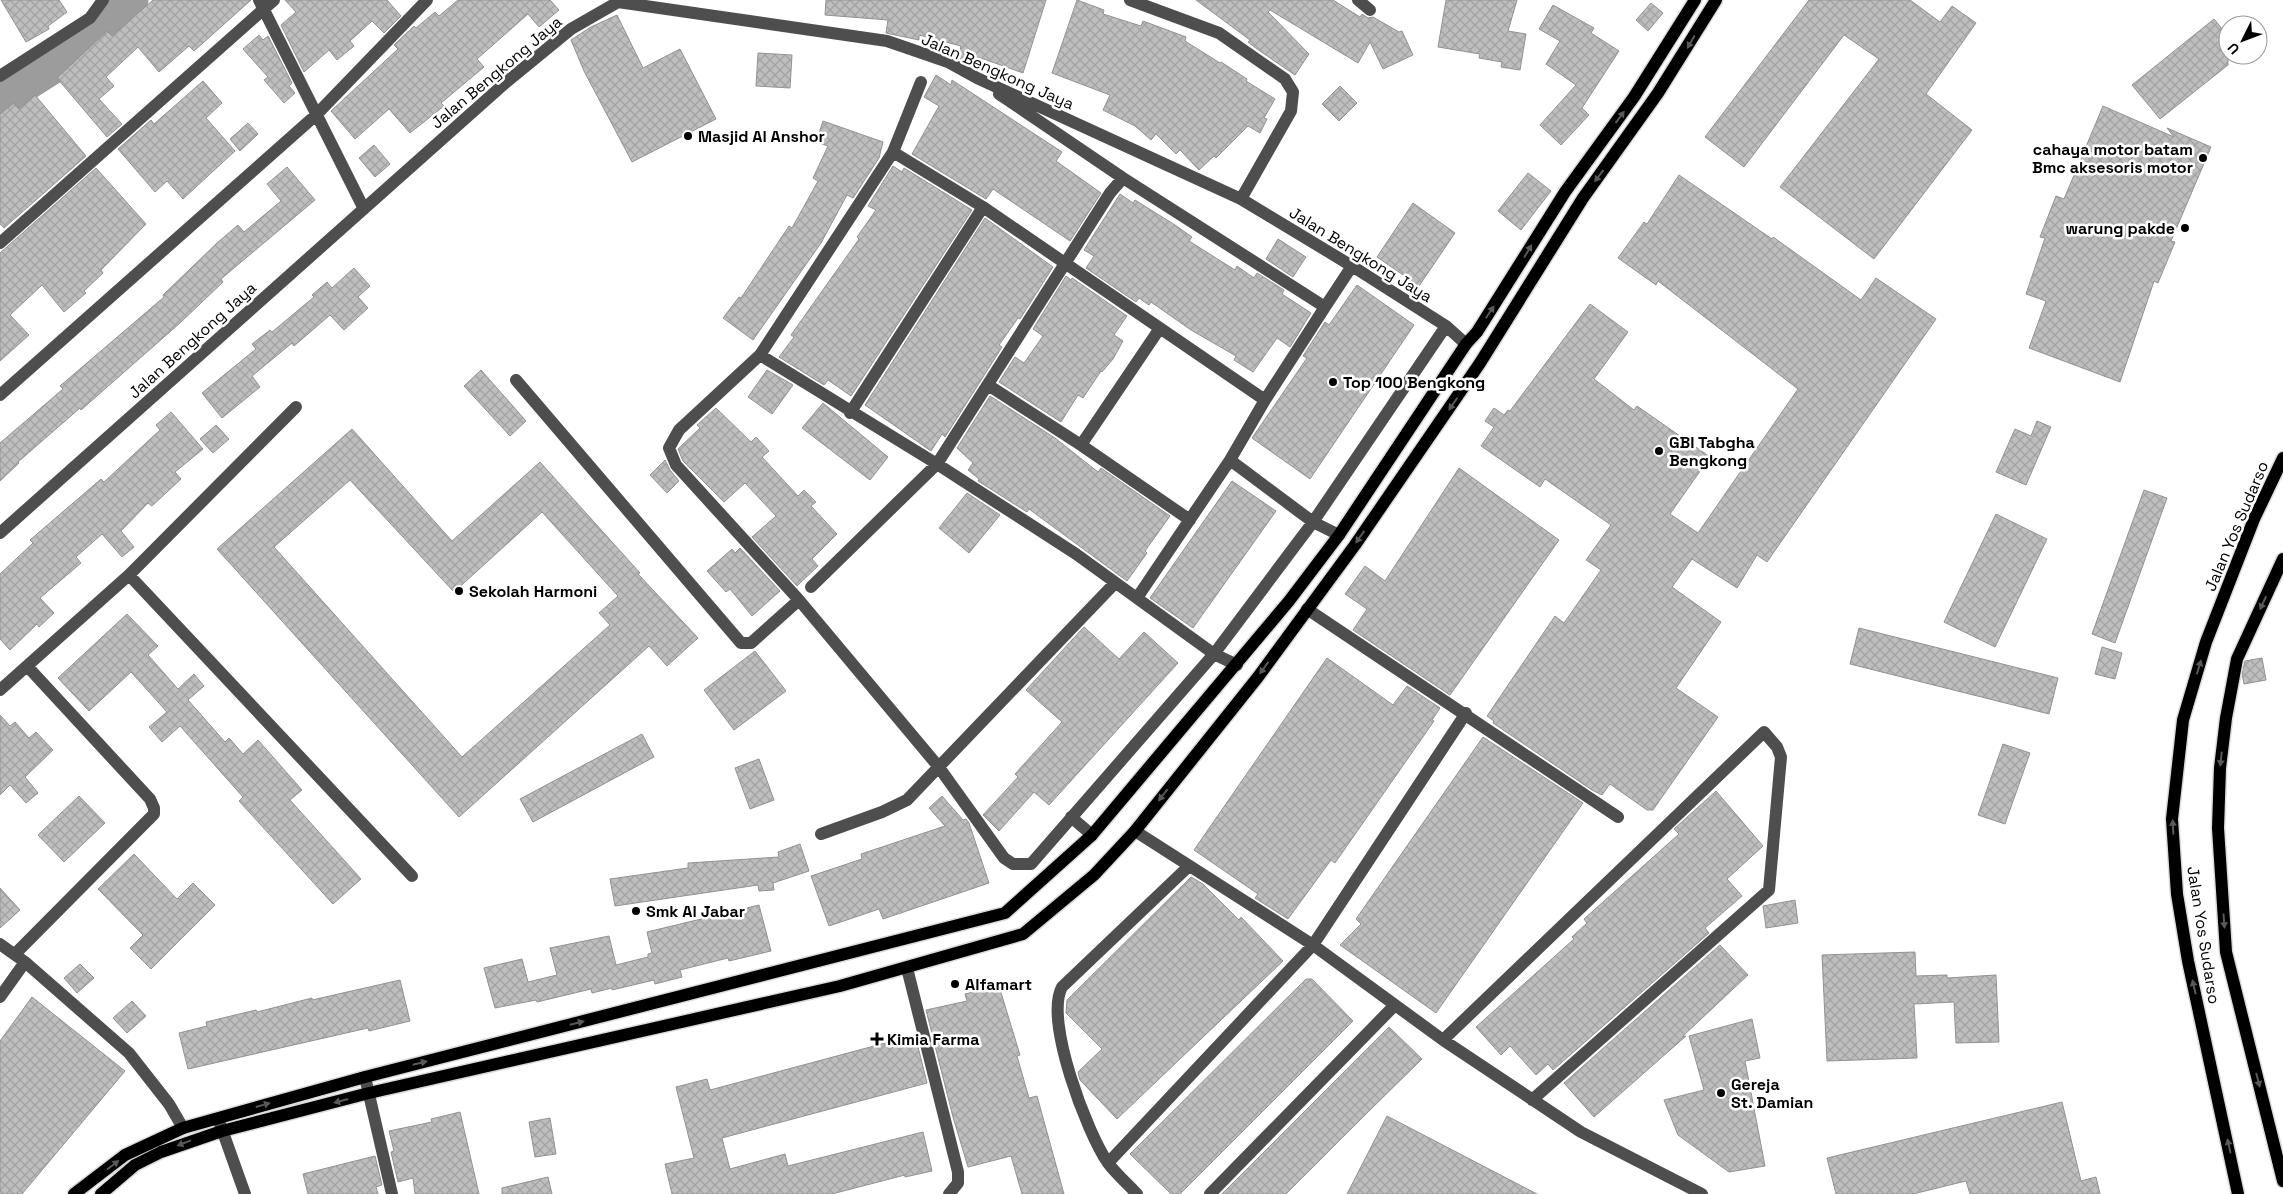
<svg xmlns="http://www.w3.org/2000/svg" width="2283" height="1194" font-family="'Space Grotesk',sans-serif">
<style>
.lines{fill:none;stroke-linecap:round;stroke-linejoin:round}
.river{stroke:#9c9c9c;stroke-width:35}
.building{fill:url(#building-cross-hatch);stroke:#929292;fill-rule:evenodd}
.major-casing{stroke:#dbdbdb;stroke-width:15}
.minor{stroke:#4e4e4e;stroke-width:12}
.major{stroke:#000;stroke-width:12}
.oneway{fill:#595959}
.poi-dot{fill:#000;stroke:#fff;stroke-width:2}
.labels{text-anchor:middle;stroke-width:5;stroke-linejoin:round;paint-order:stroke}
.street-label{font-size:16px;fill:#000;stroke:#fff}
.poi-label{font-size:16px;font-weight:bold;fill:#000;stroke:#fff;text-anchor:start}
</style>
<defs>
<pattern id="building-cross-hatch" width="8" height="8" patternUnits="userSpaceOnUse" patternTransform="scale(1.25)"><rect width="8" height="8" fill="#bebebe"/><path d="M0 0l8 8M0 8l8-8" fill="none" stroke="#a2a2a2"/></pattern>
</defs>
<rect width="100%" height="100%" fill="#fff"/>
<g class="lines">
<path class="river" d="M0,100L58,63L131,0"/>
</g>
<path class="building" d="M1,0H59L67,12L48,26L49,29L26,42Z
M153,0H251L194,51L189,46L159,72L138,47L106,77L114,86L99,99L122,124L107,137L57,78L107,31L112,36Z
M285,0H387L401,16L384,33L372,21L350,41L354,46L337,60L329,50L304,72L281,25L296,12Z
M458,0H550L559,10L539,27L528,14L477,59L484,67L441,103L444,106L410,133L389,109L355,139L331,111L398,49L394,45L414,26L416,28L435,12L439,16Z
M826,0H1046L1023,73L978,57L977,63L958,58L961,46L919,35V40L886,33L888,20L825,15Z
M1077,0L1104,10L1103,14L1141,26L1143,21L1186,37L1185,41L1220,63L1221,62L1247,79L1246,81L1275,99L1264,118L1267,119L1260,133L1248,126L1216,158L1214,156L1199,170L1180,150L1176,154L1156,134L1151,140L1135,126L1103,110L1110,95L1052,73Z
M1196,0H1333L1360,17L1362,14L1368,18L1373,17L1399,32L1402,31L1413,55L1383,69L1370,42L1358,63L1270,10L1268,12L1309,54L1295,75L1257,49L1248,42L1250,40Z
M1446,0H1517L1508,31L1526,34L1520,70L1501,67L1502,62L1479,58L1480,54L1438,47Z
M1809,0H1910L1940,22L1952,6L1976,23L1926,94L1972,130L1874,259L1780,187L1879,59L1844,35L1744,167L1705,137Z
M1651,3L1663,13L1648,31L1636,20Z
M1553,5L1594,28L1591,33L1619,51L1582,108L1589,115L1561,145L1540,125L1576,85L1546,64L1560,41L1539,29Z
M617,15L643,68L680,49L716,119L632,162L584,71L571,40L591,27Z
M2214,19L2228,36V65L2160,119L2132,85Z
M259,35L263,40L268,36L292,83L289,86L295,93L284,103L264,80L268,77L243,49Z
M758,53L792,55L790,88L756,86Z
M936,75L951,85L952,80L1062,152L1056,161L1101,193L1070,241L993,189L986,199L912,154L939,106L924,97Z
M203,81L222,103L206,118L235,151L183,199L167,181L155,192L118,149L151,120L154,124Z
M1340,86L1357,103L1339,121L1322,104Z
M35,95L86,156L4,228L0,224V114L14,103L19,109Z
M2103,106L2174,137L2167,128L2211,147L2171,241L2175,242L2158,283L2154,281L2120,382L2029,348L2046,301L2026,294L2045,238L2040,237L2056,196L2064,199Z
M823,121L883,142L879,158L853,198L847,195L821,243L753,340L723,318L739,297L741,298L789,226L792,228L818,181L813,178L828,146L816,142Z
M248,123L258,134L240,151L230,139Z
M374,145L390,164L375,177L359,158Z
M893,166L902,172L904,168L972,210L851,396L828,380L824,385L779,357L794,337L791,335L859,239L857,237L876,210L868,206Z
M287,167L315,200L221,279L223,282L180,323L81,410L80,408L18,462L19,463L0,481V443L63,389L60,386L164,297L163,295L217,243L238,225L244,232L281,201L267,184Z
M96,168L146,224L101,270L103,273L84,291L86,293L64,312L42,285L10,315L29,335L0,361V253Z
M1528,173L1551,191L1521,230L1498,211Z
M1679,175L1772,239L1773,237L1861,300L1876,278L1936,319L1767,562L1757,555L1737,588L1692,559L1672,587L1721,622L1676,688L1718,717L1653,810H1647L1610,784L1602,795L1592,790L1493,723L1494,721L1487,716L1555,616L1564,623L1601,570L1586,560L1611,525L1545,479L1540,487L1481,446L1494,427L1485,421L1494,408L1504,415L1508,410L1510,411L1590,304L1628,332L1594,379L1634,410L1637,406L1710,457L1670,514L1698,533L1798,389L1658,281L1656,285L1618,258L1644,222L1647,224Z
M1120,194L1133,203L1135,200L1175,225L1192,237L1189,241L1235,270L1237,266L1254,278L1257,273L1284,290L1282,294L1311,313L1290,347L1277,338L1253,372L1234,360L1236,356L1191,330L1151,302L1149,305L1139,298L1136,302L1086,268L1094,256L1084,250Z
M1413,203L1455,233L1419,286L1377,257Z
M985,218L1053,267L1020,319L1018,318L999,345L1002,347L945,437L942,434L931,451L865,405Z
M1278,239L1306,257L1293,277L1266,259Z
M354,268L370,286L358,297L368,308L344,330L330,315L294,346L292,343L252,376L260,387L222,418L202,393L256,349L252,344L270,330L272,332L314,297L312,295L327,282L332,288Z
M1066,276L1071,280L1072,278L1127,316L1114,335L1123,341L1113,359L1102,372L1101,371L1083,398L1078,395L1061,422L999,382L1015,357L1024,363L1043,336L1033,329Z
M1357,285L1414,325L1310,479L1252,438L1307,358L1303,356L1325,322L1329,325Z
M481,370L526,421L510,436L464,386Z
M767,370L793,385L772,414L748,397Z
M990,396L1055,438L1098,472L1101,468L1170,516L1145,551L1147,553L1127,581L1029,509L1027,512L978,481L979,479L968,470L973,463L957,448Z
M823,403L888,457L870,480L802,428Z
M716,408L751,442L756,437L769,451L762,457L798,496L804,490L816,502L811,506L837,534L812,559L818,566L797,586L752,537L776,516L745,483L724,502L683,461L678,449L700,428L697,425Z
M171,412L203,449L175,472L181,479L152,506L148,503L121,531L134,547L122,557L102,534L76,557L81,563L40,598L54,613L39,627L37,624L10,650L0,639V574L33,543L30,540L101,479L104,482L160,430L156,425Z
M2037,421L2051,427L2026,485L1996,472L2015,429L2031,436Z
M216,425L229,439L213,453L200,439Z
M352,429L452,541L540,462L640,573L638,574L698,638L667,666L649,646L459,817L217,549ZM350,480L454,592L542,512L618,596L599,613L610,625L462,757L274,547Z
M665,460L670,470L679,481L667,493L650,475Z
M1459,468L1559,540L1450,695L1353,630L1367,609L1345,594L1365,566L1385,581Z
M1232,481L1276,511L1193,628L1150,598Z
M2144,490L2167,498L2115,643L2092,634Z
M967,493L1000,515L969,553L939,528Z
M1996,514L2047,539L1995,647L1944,622Z
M740,548L780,591L752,616L730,589L726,592L707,571L732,549L735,553Z
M127,614L158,646L148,655L178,689L194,674L204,686L188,700L225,742L229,738L243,754L258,740L302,790L290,800L361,879L333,904L239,801L243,797L180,726L162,742L149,727L167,712L131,672L89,711L58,678Z
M1084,627L1119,659L1144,632L1178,663L1049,805L1034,792L999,831L983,815L1018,777L1015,774L1062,722L1026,690Z
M1859,628L2058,678L2049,714L1850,664Z
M2102,647L2122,653L2115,679L2095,674Z
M755,651L786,691L734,730L704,690Z
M1327,658L1393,705L1407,686L1440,708L1432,720L1434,721L1335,863L1331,860L1288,919L1255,898L1258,894L1194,850Z
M2262,658L2266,680L2244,684L2242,674L2245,661Z
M0,715L10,726L15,722L29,738L36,732L53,750L25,777L38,793L26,803L10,785L0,795Z
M642,734L654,757L533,822L520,799Z
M1483,737L1583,803L1436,1013L1340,945L1361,924L1356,919Z
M2003,744L2030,753L2005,824L1978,815Z
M759,759L774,800L750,809L735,768Z
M1716,791L1763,846L1727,879L1742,896L1705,928L1709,933L1553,1070L1548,1064L1536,1075L1510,1046L1501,1055L1476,1027L1574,939L1572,937L1587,923L1584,919L1679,834L1674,829Z
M79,796L105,823L64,862L38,835Z
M942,796L963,820L966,819L969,823L989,883L883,919L879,909L829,926L811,876L862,859L861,854L945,826L929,808Z
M800,844L809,871L773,883L774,890L759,891L758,885L615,906L610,879L688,868V863L779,857L778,852Z
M134,854L177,899L193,883L215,905L151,969L130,948L143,935L98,889Z
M1191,877L1203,884L1239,920L1241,917L1283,961L1117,1119L1080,1080L1078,1072L1102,1049L1066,1013L1067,1000Z
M0,888L20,910L0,928Z
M1795,900L1798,923L1766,928L1763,906Z
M759,905L771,951L729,961L728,958L680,970L682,977L655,984L654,980L612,990V988L592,993L591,989L537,1002L536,1000L495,1008L484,968L522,959L528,982L557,975L550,948L609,936L616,965L648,957V954L652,953L647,932Z
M1720,945L1748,975L1682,1037L1686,1036L1594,1117L1564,1083Z
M1915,952L1916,976L1947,975V978L1996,975L1999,1042L1956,1043L1954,1002L1914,1004L1917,1058L1827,1061L1822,955Z
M80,964L94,978L77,993L64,978Z
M1306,979H1312L1353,1021L1180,1194H1171L1130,1154Z
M400,980L410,1021L369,1031L368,1028L188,1069L179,1033L207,1026L206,1022L256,1010L257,1012L312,998V1000Z
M999,986L1020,1055L1017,1056L1029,1098L1037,1096L1064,1194H1022L1011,1156L968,1167L953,1117L926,1010L967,1001L965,994Z
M32,997L125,1071L22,1194H0V1041Z
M132,1001L146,1016L127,1033L113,1018Z
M1752,1019L1760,1058L1745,1061L1765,1166L1729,1172L1678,1135L1664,1100L1704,1090L1689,1036Z
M1389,1027L1422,1059L1365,1115L1286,1194H1222Z
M915,1035L927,1083L722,1138L730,1169L785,1154L788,1166L923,1132L932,1171L905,1177V1175L832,1194H672L665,1164L694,1158L676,1087L707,1079L710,1090Z
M2062,1102L2081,1181L2096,1177L2100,1194H1970L1966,1181L1913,1194H1836L1827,1158Z
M460,1112L479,1194H415L413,1178L398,1182L391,1152L394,1151L389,1131L432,1122L431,1119Z
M1387,1116L1537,1194H1347Z
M550,1118L556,1154L535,1157L529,1122Z
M375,1156L382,1185L376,1187L378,1194H308L303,1174Z
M548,1177L552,1194H502V1188Z"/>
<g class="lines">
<g class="major-casing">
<path id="major" d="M2283,559L2237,659L2226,718L2220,768L2218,828L2226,952L2283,1181
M74,1194L125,1155L183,1128L365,1077L1005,913L1092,835L1289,601L1339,535L1466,344L1477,332L1565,192L1634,97L1695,0
M101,1194L135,1165L161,1152L222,1131L369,1093L840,986L1023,934L1094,875L1135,831L1258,677L1355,545L1480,363L1583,198L1658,93L1716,0
M2238,1194L2188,961L2177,894L2172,819L2183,720L2206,642L2254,519L2283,458"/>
</g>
<path class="minor" d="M259,0L364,209
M1130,0L1219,33L1285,79L1293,92L1291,111L1241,199
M1358,0L1370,10
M0,76L90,18L103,0
M921,82L893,152L760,355L679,430L669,448L676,465L799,600L938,766L1004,858L1013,864H1031L1214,654L1313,522L1446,326
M999,94L1123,178L1325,307L1352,266
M893,152L983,207L1265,400
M0,243L274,0
M760,355L937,464L1076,554L1214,654L1237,665
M516,380L741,643H751L799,600
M988,385L1081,445L1190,520
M0,395L316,115L427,0
M850,413L983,207
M1081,445L1160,328
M1230,460L1313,522L1339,535
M0,533L504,84L571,29L618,2L887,41L948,62L977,78L1241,199L1352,266L1446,326L1466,344
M129,575L412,876
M811,587L937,464L1110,193L1123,178
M1137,598L1230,460L1265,400L1325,307
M1307,609L1618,817
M0,690L129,575L296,407
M1071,817L1092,835
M1135,831L1313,945L1443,1040L1581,1132L1702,1194
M821,834L882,812L907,800L1115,583
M0,944L25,962L129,1053L169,1104L183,1128
M15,954L154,814V808L150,799L27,666
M907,968L958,1172V1183L949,1194
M0,997L25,962
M1443,1040L1764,732L1777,747L1781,757L1769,890L1532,1100
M365,1077L392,1194
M219,1121L245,1194
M1108,1163L1313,945L1466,713
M1137,1194C1128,1184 1116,1174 1108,1163C1087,1133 1044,1020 1062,987L1189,866
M1210,1194L1395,1005"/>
<use href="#major" class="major"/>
</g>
<defs><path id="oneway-solid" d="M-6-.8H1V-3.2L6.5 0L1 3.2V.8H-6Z" transform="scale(1.25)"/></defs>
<g class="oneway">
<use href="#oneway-solid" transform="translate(1691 42) rotate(120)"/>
<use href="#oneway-solid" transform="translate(1620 117) rotate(-54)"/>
<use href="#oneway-solid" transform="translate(1599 176) rotate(126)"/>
<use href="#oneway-solid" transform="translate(1528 251) rotate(-59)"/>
<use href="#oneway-solid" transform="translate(1490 312) rotate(-56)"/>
<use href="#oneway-solid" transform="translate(1453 404) rotate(125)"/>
<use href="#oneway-solid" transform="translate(1360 537) rotate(125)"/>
<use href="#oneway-solid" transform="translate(2263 603) rotate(115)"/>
<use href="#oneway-solid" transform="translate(2199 667) rotate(-73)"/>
<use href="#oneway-solid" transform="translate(1264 668) rotate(126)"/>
<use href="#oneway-solid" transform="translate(2221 759) rotate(96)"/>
<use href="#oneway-solid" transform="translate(1163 795) rotate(128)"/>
<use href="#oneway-solid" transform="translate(2173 827) rotate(-93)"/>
<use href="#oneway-solid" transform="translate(2224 921) rotate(86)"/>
<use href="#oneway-solid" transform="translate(2194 987) rotate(-103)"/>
<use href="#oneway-solid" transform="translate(577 1023) rotate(-14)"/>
<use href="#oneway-solid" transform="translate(420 1063) rotate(-14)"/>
<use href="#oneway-solid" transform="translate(2258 1080) rotate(76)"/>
<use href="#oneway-solid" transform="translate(341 1101) rotate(165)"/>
<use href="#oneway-solid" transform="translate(263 1105) rotate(-16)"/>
<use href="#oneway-solid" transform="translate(184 1143) rotate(159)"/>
<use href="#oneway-solid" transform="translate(2229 1146) rotate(-102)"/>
<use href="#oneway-solid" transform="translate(113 1165) rotate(-37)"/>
</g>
<g class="poi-dot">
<circle cx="688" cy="136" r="5"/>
<circle cx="2203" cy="158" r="5"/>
<circle cx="2185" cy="228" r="5"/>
<circle cx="1333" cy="382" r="5"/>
<circle cx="1659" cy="451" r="5"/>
<circle cx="459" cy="591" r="5"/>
<circle cx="636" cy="911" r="5"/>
<circle cx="955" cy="984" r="5"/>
<path d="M874.5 1031.5h5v5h5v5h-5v5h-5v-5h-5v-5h5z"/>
<circle cx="1721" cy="1093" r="5"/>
</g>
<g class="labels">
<g class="street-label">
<text transform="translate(998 71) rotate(24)" y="6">Jalan Bengkong Jaya</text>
<text transform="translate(496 72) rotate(-40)" y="6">Jalan Bengkong Jaya</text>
<text transform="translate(1361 254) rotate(32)" y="6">Jalan Bengkong Jaya</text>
<text transform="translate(192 340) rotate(-42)" y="6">Jalan Bengkong Jaya</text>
<text transform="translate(2236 526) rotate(-67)" y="6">Jalan Yos Sudarso</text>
<text transform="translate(2204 935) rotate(81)" y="6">Jalan Yos Sudarso</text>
</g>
<g class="poi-label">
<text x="698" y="142">Masjid Al Anshor</text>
<text x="2193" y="155" text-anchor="end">cahaya motor batam<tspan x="2193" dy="18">Bmc aksesoris motor</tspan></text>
<text x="2175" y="234" text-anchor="end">warung pakde</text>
<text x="1343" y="388">Top 100 Bengkong</text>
<text x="1669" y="448">GBI Tabgha<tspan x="1669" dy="18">Bengkong</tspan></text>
<text x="469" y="597">Sekolah Harmoni</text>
<text x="646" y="917">Smk Al Jabar</text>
<text x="965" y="990">Alfamart</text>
<text x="887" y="1045">Kimia Farma</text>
<text x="1731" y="1090">Gereja<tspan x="1731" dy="18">St. Damian</tspan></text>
</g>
</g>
<g transform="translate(2243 40) rotate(228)"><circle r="24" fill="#ffffff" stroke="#999999"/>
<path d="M0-4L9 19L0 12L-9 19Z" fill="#000000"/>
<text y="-8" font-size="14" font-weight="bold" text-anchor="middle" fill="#000000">U</text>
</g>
</svg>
